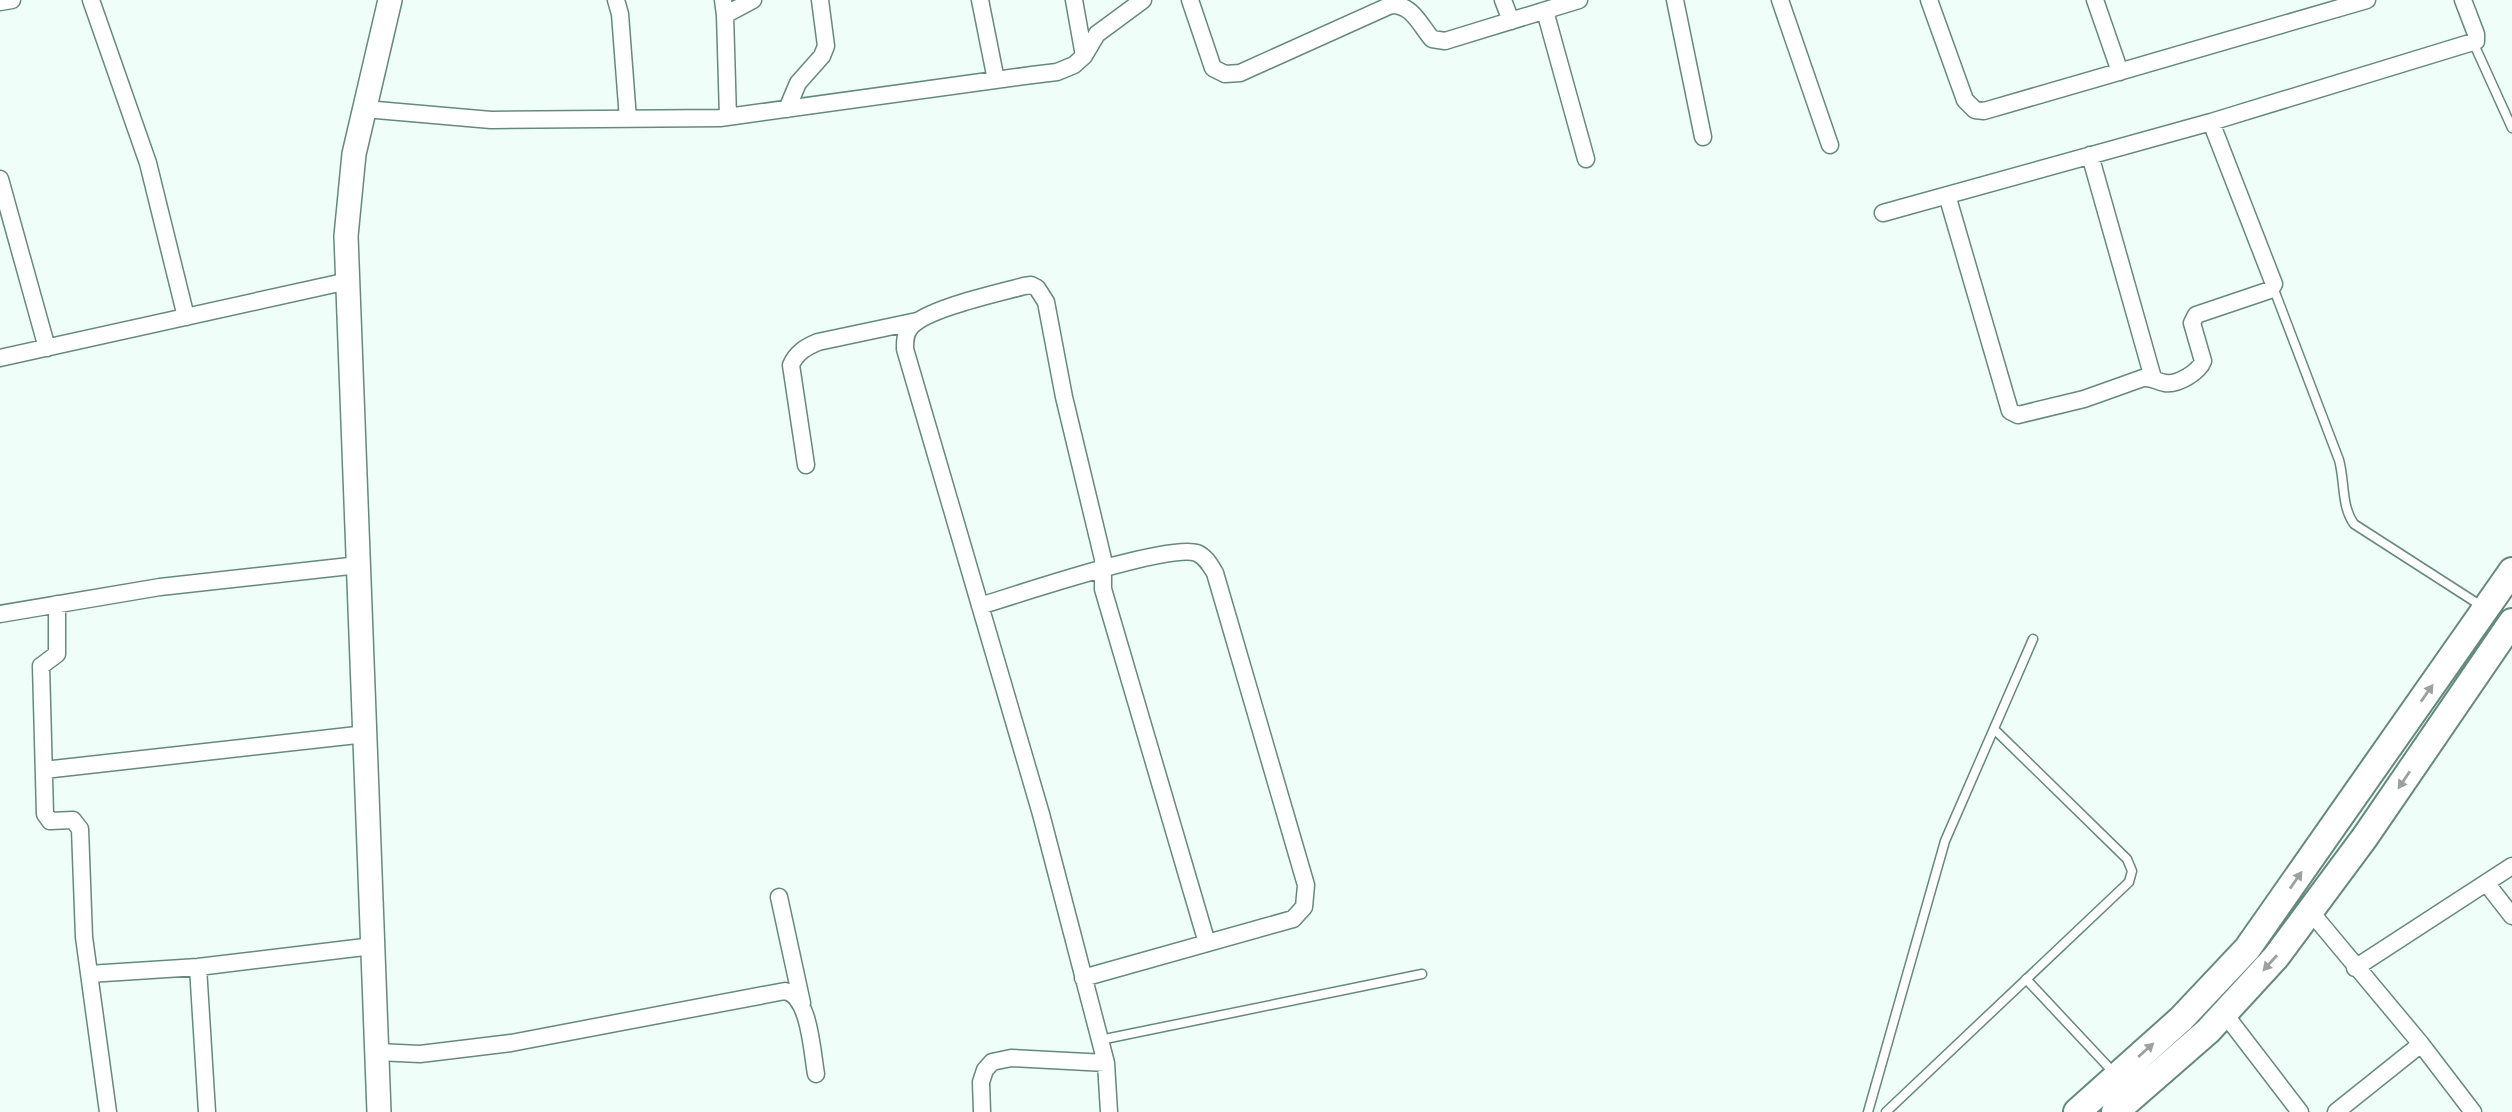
<svg xmlns="http://www.w3.org/2000/svg" width="2512" height="1112" font-family="Helvetica,sans-serif">
<style>
.lines{fill:none;stroke-linecap:round;stroke-linejoin:round}
.lane-casing{stroke:#66897d;stroke-width:11}
.street-casing{stroke:#66897d;stroke-width:19}
.secondary-casing{stroke:#66897d;stroke-width:26}
.primary-casing{stroke:#66897d;stroke-width:30}
.lane{stroke:#fff;stroke-width:8}
.street{stroke:#fff;stroke-width:16}
.secondary{stroke:#fff;stroke-width:23}
.primary{stroke:#fff;stroke-width:26}
.oneway{fill:#9ba19f}
</style>
<rect width="100%" height="100%" fill="#effef8"/>
<g class="lines">
<g class="lane-casing">
<path id="lane" d="M2473,42L2512,128
M2273,287L2339,460C2345,481 2341,506 2354,524L2483,607
M2026,979L2115,1074
M1100,1040L1422,974
M1868,1112L1945,841L2033,639
M1886,1112L2129,882L2132,871L2127,859L1994,729"/>
</g>
<g class="street-casing">
<path id="street" d="M91,0L148,163L186,317
M616,0L620,14L628,119
M723,0L725,15L728,117
M980,0L996,80
M1074,0L1084,56
M1190,0L1213,68L1225,74L1240,73L1391,5C1412,4 1420,25 1432,39L1445,41L1579,0
M1503,0L1511,21
M1675,0L1703,137
M1780,0L1830,145
M1929,0L1965,100L1975,110L1984,111L2367,0
M2095,0L2120,72
M0,2L12,0
M1545,11L1586,159
M725,15L753,0
M365,109L491,120L720,118L1032,75L1057,72L1074,65L1084,56L1097,34L1143,0
M787,109L798,83L822,56L826,46L820,0
M2090,155L2153,378
M0,179L47,348
M1947,195L2010,411L2018,415L2084,399L2143,378C2153,377 2157,382 2165,383C2178,385 2199,372 2203,361L2192,323L2196,315L2270,290L2274,284L2211,122
M1883,213L2211,122L2473,42L2476,41V34L2463,0
M0,358L348,281
M806,465L791,365C797,352 806,347 818,342L917,321
M57,604V654L41,666L45,814L50,821L73,820L80,829L84,937L108,1112
M980,606C1016,595 1169,543 1197,553C1206,557 1210,565 1215,573L1306,885L1304,907L1293,919L1083,978
M0,614L160,587L359,565
M44,770L366,734
M2487,884L2512,916
M779,897L802,1003
M2310,911L2421,1044L2473,1112
M198,967L207,1112
M2355,968L2512,866
M89,974L198,967L373,946
M2224,1013L2300,1112
M377,1052L420,1054L511,1043L785,991C810,996 812,1053 816,1074
M982,1112L981,1082L985,1070L992,1062L1011,1058L1106,1063
M1109,1112L1106,1063L1041,814L905,349C905,341 905,334 910,328C924,309 999,293 1024,286L1031,285L1037,288L1046,302L1064,397L1103,559V589L1207,943
M2336,1112L2421,1044"/>
</g>
<g class="secondary-casing">
<path id="secondary" d="M379,1112L346,236L354,154L390,0"/>
</g>
<g class="primary-casing">
<path id="primary" d="M2077,1112L2181,1019L2247,949L2512,571
M2115,1112L2208,1031L2276,957L2365,837L2512,622"/>
</g>
<use href="#lane" class="lane"/>
<use href="#street" class="street"/>
<use href="#secondary" class="secondary"/>
<use href="#primary" class="primary"/>
</g>
<defs><path id="oneway-solid" d="M-6-.8H1V-3.2L6.5 0L1 3.2V.8H-6Z" transform="scale(1.75)"/></defs>
<g class="oneway">
<use href="#oneway-solid" transform="translate(2427 693) rotate(-55)"/>
<use href="#oneway-solid" transform="translate(2404 780) rotate(124)"/>
<use href="#oneway-solid" transform="translate(2296 880) rotate(-55)"/>
<use href="#oneway-solid" transform="translate(2270 963) rotate(132)"/>
<use href="#oneway-solid" transform="translate(2146 1050) rotate(-42)"/>
</g>
</svg>
